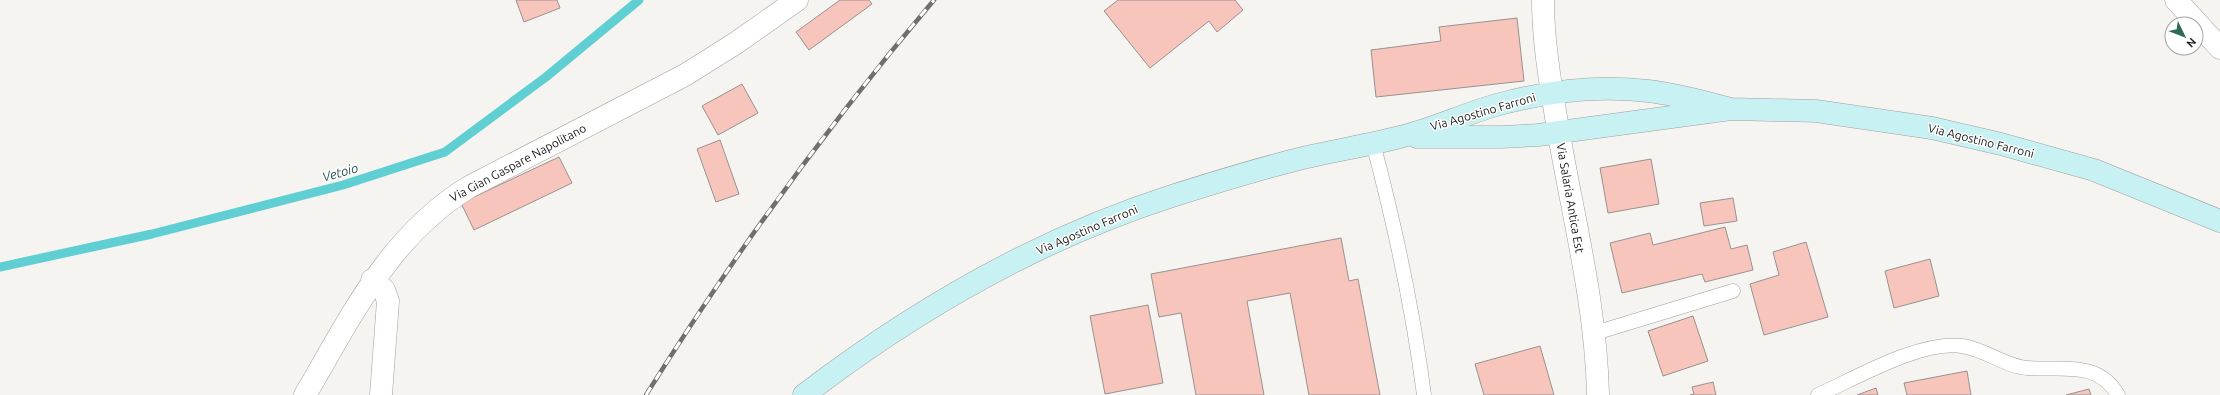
<svg xmlns="http://www.w3.org/2000/svg" width="2220" height="395" font-family="Ubuntu,sans-serif">
<style>
.lines{fill:none;stroke-linecap:round;stroke-linejoin:round}
.stream{stroke:#5fcfd3;stroke-width:9}
.building{fill:#f8c5bc;stroke:#979291}
.lane-casing{stroke:#a1a09c;stroke-width:15}
.street-casing{stroke:#a1a09c;stroke-width:23}
.secondary-casing{stroke:#a1a09c;stroke-width:23}
.lane{stroke:#fff;stroke-width:14}
.street{stroke:#fff;stroke-width:22}
.secondary{stroke:#c7f1f3;stroke-width:22}
.rail-casing{stroke:#706f6d;stroke-width:4.5}
.rail{stroke:#fff;stroke-width:3;stroke-dasharray:9;stroke-linecap:butt}
.labels{text-anchor:middle;stroke-width:3;stroke-linejoin:round;paint-order:stroke}
.street-label{font-size:12px;fill:#1a1918;stroke:#fff}
.water-label{font-size:13px;font-style:italic;fill:#245557;stroke:#fff}
</style>
<rect width="100%" height="100%" fill="#f6f4f0"/>
<g class="lines">
<path class="stream" d="M0,267L152,234L343,185L445,152L546,77L639,0"/>
</g>
<path class="building" d="M516,0H557L560,8L524,22Z
M840,0H869L872,4L809,50L796,32Z
M1118,0H1235L1243,10L1217,32L1209,21L1150,68L1104,11Z
M1517,18L1524,81L1376,97L1371,50L1441,41L1439,27Z
M742,84L758,113L718,135L702,106Z
M720,140L739,194L716,202L697,149Z
M559,157L572,183L474,230L461,203Z
M1651,159L1659,204L1608,213L1600,168Z
M1733,198L1737,221L1704,226L1700,203Z
M1725,227L1731,249L1747,245L1753,270L1705,282L1702,274L1622,293L1610,243L1650,233L1653,245Z
M1341,238L1349,281L1358,279L1380,395H1309L1290,293L1247,301L1264,395H1196L1181,313L1159,317L1151,274Z
M1806,242L1828,317L1764,335L1750,284L1779,275L1773,252Z
M1930,259L1939,296L1894,308L1885,271Z
M1148,305L1163,383L1105,394L1090,316Z
M1693,316L1708,361L1663,376L1648,331Z
M1540,346L1554,395H1484L1475,364Z
M1967,371L1971,395H1907L1904,383Z
M1713,382L1716,395H1690L1694,394L1692,387Z
M1876,388L1878,395H1857Z
M2089,389L2091,395H2066Z"/>
<g class="lines">
<g class="lane-casing">
<path id="lane" d="M1373,143C1395,226 1413,309 1424,395
M1595,333L1733,291
M1818,395C1856,378 1921,340 1962,346C1985,349 2006,367 2028,368C2062,371 2098,360 2118,395"/>
</g>
<g class="street-casing">
<path id="street" d="M1543,0C1543,37 1549,75 1555,111C1570,206 1596,299 1598,395
M2176,0L2220,48
M372,280L384,290L388,301L381,395
M305,395C351,317 389,236 469,187L685,75L736,43L797,0"/>
</g>
<g class="secondary-casing">
<path id="secondary" d="M1417,137H1501L1538,135L1731,109L1816,111L1932,128L2001,144L2094,170L2220,221
M804,395C915,310 1038,239 1172,196C1216,182 1261,168 1307,157C1338,150 1369,145 1400,137C1434,129 1466,113 1500,104C1548,91 1598,85 1648,91C1676,94 1704,102 1731,109"/>
</g>
<use href="#lane" class="lane"/>
<use href="#street" class="street"/>
<use href="#secondary" class="secondary"/>
<g class="rail-casing">
<path id="rail" d="M646,395C733,256 828,125 934,0"/>
</g>
<use href="#rail" class="rail"/>
</g>
<g class="labels">
<g class="street-label">
<text transform="translate(1483 112) rotate(-16)" y="4">Via Agostino Farroni</text>
<text transform="translate(1981 141) rotate(14)" y="4">Via Agostino Farroni</text>
<text transform="translate(518 163) rotate(-28)" y="4">Via Gian Gaspare Napolitano</text>
<text transform="translate(1570 198) rotate(80)" y="4">Via Salaria Antica Est</text>
<text transform="translate(1087 230) rotate(-23)" y="4">Via Agostino Farroni</text>
</g>
<g class="water-label">
<text transform="translate(340 172) rotate(-16)" y="5">Vetoio</text>
</g>
</g>
<g transform="translate(2184 36) rotate(133)"><circle r="19" fill="#ffffff" stroke="#a3a3a3"/>
<path d="M0-3L7 15L0 10L-7 15Z" fill="#2c6a57"/>
<text y="-6" font-size="11" font-weight="bold" text-anchor="middle" fill="#1a1918">N</text>
</g>
</svg>
